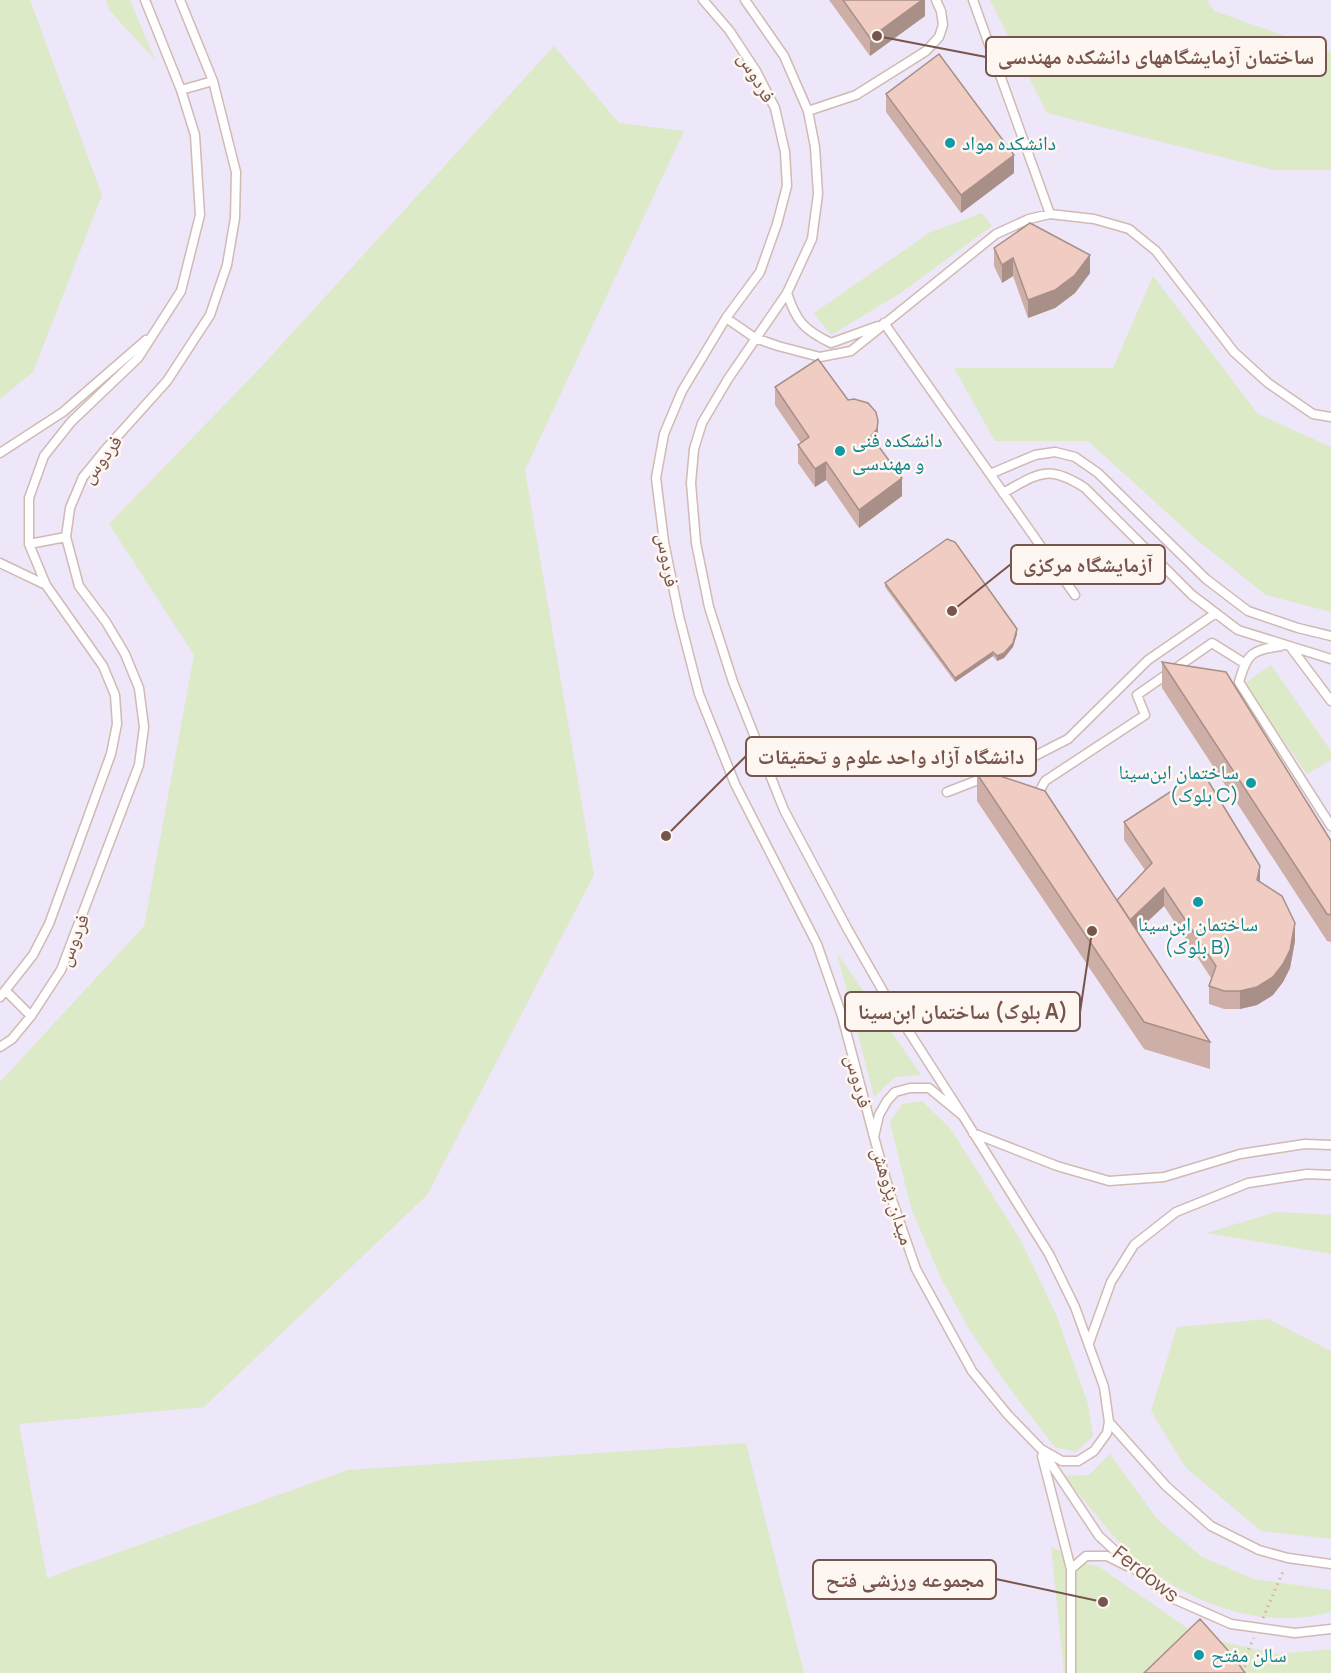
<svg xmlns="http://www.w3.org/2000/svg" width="1331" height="1673" font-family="Manrope,'Noto Naskh Arabic',sans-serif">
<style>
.education{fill:#eee6f9}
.green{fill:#dceac8}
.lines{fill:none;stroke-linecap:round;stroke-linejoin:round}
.lane-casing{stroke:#d0bab2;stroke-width:11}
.path{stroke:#d6afa5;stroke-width:3;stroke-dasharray:1.5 4.5;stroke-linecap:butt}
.lane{stroke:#fff;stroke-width:8}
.wall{fill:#ceafa7}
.shaded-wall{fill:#a88f88}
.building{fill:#f0ccc2;stroke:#a88f88;stroke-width:1.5}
.culture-dot{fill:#0f9aa8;stroke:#fef6f0;stroke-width:2}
.labels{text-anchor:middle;stroke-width:5;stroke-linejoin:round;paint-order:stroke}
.street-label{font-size:20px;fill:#76554d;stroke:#fef6f0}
.culture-label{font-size:20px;fill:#0d838f;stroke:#fef6f0;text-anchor:start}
.leader{fill:none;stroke:#76554d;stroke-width:2}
.callout-dot{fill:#76554d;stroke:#fef6f0;stroke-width:2}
.callout{fill:#fef6f0;stroke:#76554d;stroke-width:2}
.callout-label{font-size:21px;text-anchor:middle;font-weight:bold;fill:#76554d}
</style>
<rect width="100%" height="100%" fill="#fcf1ea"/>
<path class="education" d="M0,0H1331V1673H0Z"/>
<path class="green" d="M0,0H30L102,195L33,372L0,399Z
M106,0H130L155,60L109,10Z
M990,0H1207L1214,11L1331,52V170H1273L1047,113Z
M554,46L619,123L684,131L525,470L594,875L427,1195L204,1407L19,1424L47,1578L348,1470L746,1443L804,1673H0V1082L144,926L194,655L109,524L262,366Z
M982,213L992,226L899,294L831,335L814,313L929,233Z
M1153,276L1258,414L1331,447V612L1266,595L1197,540L1088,441H995L954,368H1113Z
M1271,665L1331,751V760L1307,774L1244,684Z
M837,953L921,1075L895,1077L874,1097Z
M922,1101L950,1128L1020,1239L1056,1314L1088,1404L1093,1436L1076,1452L1055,1447L1015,1396L969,1329L939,1274L911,1208L890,1122L902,1104Z
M1276,1212L1331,1215V1254L1206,1233Z
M1268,1319L1331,1351V1539L1261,1531L1186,1468L1151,1411L1177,1327Z
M1110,1454L1157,1519L1202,1557L1254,1579L1331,1590V1612C1260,1632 1181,1601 1129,1552C1106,1530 1086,1501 1064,1476L1089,1475Z
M1051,1546L1081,1563L1098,1566L1200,1637L1278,1654L1331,1649V1673H1064Z"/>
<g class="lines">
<g class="lane-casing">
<path id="lane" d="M703,0L729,30L756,71L775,108L785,152L787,186L777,224L760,272L726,318L682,391L664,434L656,478L664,542L679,616L699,694L735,784L817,944L842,1016L874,1137
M745,0L784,56L808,111L815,147L818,194L812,239L787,293L728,379L702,423L694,449L691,483L696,543L709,607L733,682L784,810L848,930L884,993L963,1116
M973,0L1050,214
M181,90L213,81
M808,111L856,95L926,51L939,37L943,25L941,11L936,0
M787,293C796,321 804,330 831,343L878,326
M726,318L755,338L778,346L820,357L851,351L996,234L1029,219L1050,214L1094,219L1129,229L1156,251L1234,352L1268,383L1313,414L1331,417
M884,323L1075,595
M0,453L63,412L146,340
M990,474L1035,455L1055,452L1075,457L1098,473L1206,579L1248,611L1298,628L1331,636
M1003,493C1039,473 1048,464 1085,488L1192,595L1238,630L1331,659
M29,544L66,537
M0,563L46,585
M1281,646C1252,650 1247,653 1239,682L1331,826
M1292,649L1331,701
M947,792L1017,765L1068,739L1148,660L1216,613
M1036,798L1045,781L1145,715L1137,695L1212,643L1244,663
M6,991L31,1016
M0,997L33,955L49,924L111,754L117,724L115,695L103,666L46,585L29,544V498L44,456L71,422L138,358L181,291L200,215L195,135L181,90L145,0
M0,1047L12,1039L31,1016L61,970L139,765L144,727L139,688L125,654L106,622L79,586L66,537L70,508L83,477L105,450L167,381L210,315L227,265L235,218L236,172L213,81L180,0
M910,1088H929L963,1116L1049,1254L1075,1307L1104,1387L1109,1422L1107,1433L1094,1451L1078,1461H1062L1041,1449L1008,1415L972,1371L916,1269L890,1194L874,1137L879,1115L887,1101L895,1092Z
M973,1133L1057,1166L1109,1181L1164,1177L1240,1154L1305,1144L1331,1145
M1089,1343L1111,1282L1134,1245L1176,1212L1248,1183L1307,1174L1331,1175
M1109,1422L1166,1486L1211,1526L1259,1550L1288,1558L1331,1564
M1043,1452L1099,1536L1137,1571L1174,1599L1231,1624L1295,1633L1331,1629
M1042,1456L1071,1569
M1071,1673V1569L1086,1556H1107L1127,1566"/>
</g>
<path class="path" d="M1263,1618L1284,1569
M1244,1673L1248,1650L1254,1638"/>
<use href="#lane" class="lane"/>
</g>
<path class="wall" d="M829,0H925V16L870,56Z
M886,94L1014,173L961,213L886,112Z
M994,248L1090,273L1075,293L1055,308L1028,318L1013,276L1002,283L994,266Z
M775,387L848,400L878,439L877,444L902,496L859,528L826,480L815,487L798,463V445L801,443L775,405Z
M885,583L1017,634L1013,647L1004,658L997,661L993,656L955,682L885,587Z
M1162,662L1331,841V942L1327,941L1162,688Z
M977,774L1117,900L1145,870L1124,840V822L1260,881L1295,941L1290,968L1283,982L1273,995L1257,1005L1240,1009H1224L1209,1004V986L1211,978L1164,906L1137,931L1210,1042V1069L1144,1049L977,801Z"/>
<path class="shaded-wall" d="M922,0H925V16L870,56V38Z
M1014,155V173L961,213V195Z
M1090,255V273L1075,293L1055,308L1028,318V300Z
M1013,258V276L1002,283V265Z
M878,421V439L877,447L871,436Z
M826,462V480L815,487V469Z
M902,478V496L859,528V510Z
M1017,629V634L1013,647L1004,658L997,661V656Z
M993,652V656L955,682V678Z
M1260,866V884L1257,880Z
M1164,888V906L1127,941V923Z
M1295,923V941L1290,968L1283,982L1273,995L1257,1005L1240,1009V991Z"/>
<path class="building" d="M843,0H922L870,38Z
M939,54L1014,155L961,195L886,94Z
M1030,223L1090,255L1075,275L1055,290L1028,300L1013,258L1002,265L994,248Z
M818,359L848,400L854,399L868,403L876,412L878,421L877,429L871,436L902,478L859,510L826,462L815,469L798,445L809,437L775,387Z
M947,539L955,542L1017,629L1013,643L1004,653L997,656L993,652L955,678L885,583Z
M1162,662L1226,672L1331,841V915L1327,914Z
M1202,771L1260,866L1257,880L1282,896L1295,923L1290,950L1283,964L1273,977L1257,987L1240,991H1224L1209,986L1216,966L1164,888L1130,920L1117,900L1152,863L1124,822Z
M977,774H994L1045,791L1210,1042L1144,1022Z
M1200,1619L1233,1656L1245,1673H1144Z"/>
<g class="culture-dot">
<circle cx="950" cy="143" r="6"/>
<circle cx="840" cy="451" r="6"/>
<circle cx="1251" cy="783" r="6"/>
<circle cx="1198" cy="902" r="6"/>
<circle cx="1199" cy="1655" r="6"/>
</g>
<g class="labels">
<g class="street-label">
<text transform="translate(757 77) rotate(60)" y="7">فردوس</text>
<text transform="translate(101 459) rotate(-53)" y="7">فردوس</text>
<text transform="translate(668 560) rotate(80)" y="7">فردوس</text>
<text transform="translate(73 940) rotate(-68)" y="7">فردوس</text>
<text transform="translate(859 1081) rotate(75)" y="7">فردوس</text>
<text transform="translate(893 1196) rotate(73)" y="7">میدان پژوهش</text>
<text transform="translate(1146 1574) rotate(38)" y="7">Ferdows</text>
</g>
<g class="culture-label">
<text x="962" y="150">دانشکده مواد</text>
<text x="852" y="447">دانشکده فنی<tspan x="852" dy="23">و مهندسی</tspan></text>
<text x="1239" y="779" text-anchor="end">ساختمان ابن‌سینا<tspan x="1239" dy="23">(بلوک C)</tspan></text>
<text x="1198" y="931" text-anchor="middle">ساختمان ابن‌سینا<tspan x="1198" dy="23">(بلوک B)</tspan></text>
<text x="1211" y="1662">سالن مفتح</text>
</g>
</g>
<path class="leader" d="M877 36L986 57M952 611L1011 564M666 836L746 756M1092 931L1080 1012M1103 1602L996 1579"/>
<g class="callout-dot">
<circle cx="877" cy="36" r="6"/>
<circle cx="952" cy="611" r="6"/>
<circle cx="666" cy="836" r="6"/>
<circle cx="1092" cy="931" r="6"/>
<circle cx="1103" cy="1602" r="6"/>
</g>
<g class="callout">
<rect x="986" y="37" width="340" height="39" rx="6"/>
<rect x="1011" y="545" width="154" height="39" rx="6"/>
<rect x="746" y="737" width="290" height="39" rx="6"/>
<rect x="845" y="992" width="235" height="39" rx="6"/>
<rect x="813" y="1560" width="183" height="39" rx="6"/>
</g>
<g class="callout-label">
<text x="1156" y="64">ساختمان آزمایشگاههای دانشکده مهندسی</text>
<text x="1088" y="572">آزمایشگاه مرکزی</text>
<text x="891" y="764">دانشگاه آزاد واحد علوم و تحقیقات</text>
<text x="963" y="1019">ساختمان ابن‌سینا (بلوک A)</text>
<text x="905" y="1587">مجموعه ورزشی فتح</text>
</g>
</svg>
